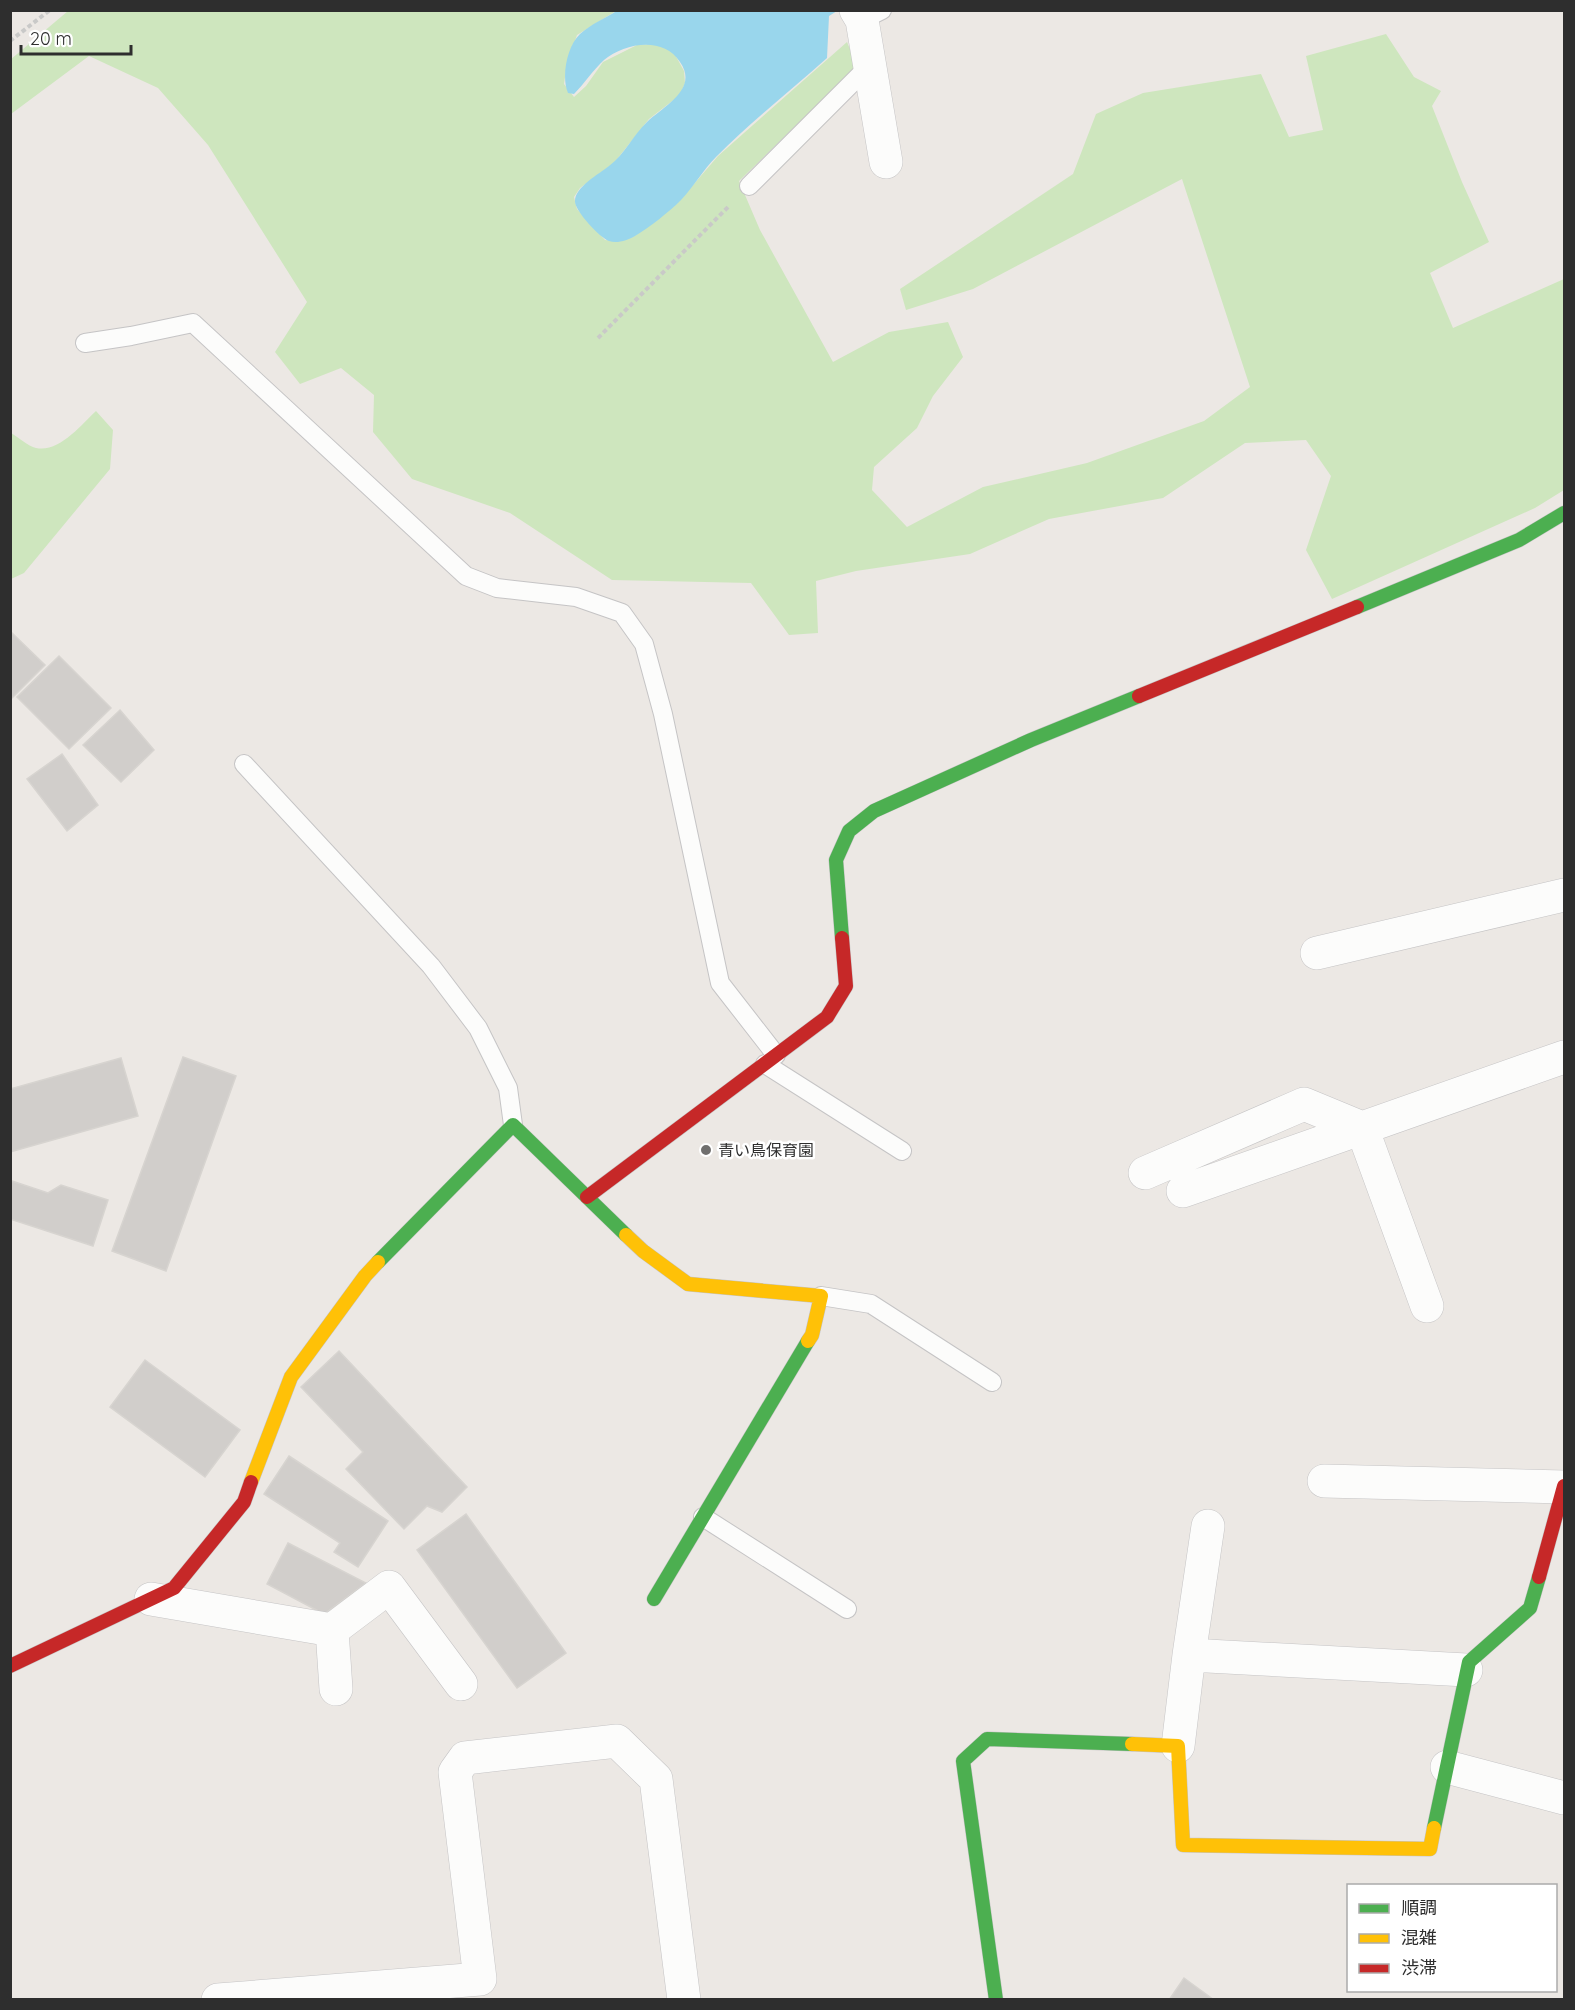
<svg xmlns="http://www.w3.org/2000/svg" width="1575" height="2010" font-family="Quicksand,'Noto Sans JP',sans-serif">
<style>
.green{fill:#cee6be}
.water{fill:#99d6ec}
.building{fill:#d1cecb;stroke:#d7d4d0;stroke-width:1.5}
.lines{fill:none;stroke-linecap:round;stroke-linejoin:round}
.lane-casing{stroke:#c5c4c5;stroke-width:20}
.street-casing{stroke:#c5c4c5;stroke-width:34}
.fast-casing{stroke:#c5c4c5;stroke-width:15}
.slow-casing{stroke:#c5c4c5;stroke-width:15}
.jam-casing{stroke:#c5c4c5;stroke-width:15}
.path{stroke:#c9c9c8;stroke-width:4;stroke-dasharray:4.5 3;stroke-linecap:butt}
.lane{stroke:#fcfcfb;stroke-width:18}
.street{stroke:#fcfcfb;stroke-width:33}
.fast{stroke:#4caf50;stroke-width:14}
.slow{stroke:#ffc107;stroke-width:14}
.jam{stroke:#c62828;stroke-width:14}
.poi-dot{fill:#706f6e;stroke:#fff;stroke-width:2}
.labels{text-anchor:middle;stroke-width:5;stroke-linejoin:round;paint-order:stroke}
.poi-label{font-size:16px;fill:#2e2e2e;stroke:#fff;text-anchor:start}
</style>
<rect width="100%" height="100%" fill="#ece8e4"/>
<path class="green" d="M68,11H616L577,35L567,64L564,84L574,97L586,86L603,62L637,45L655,44L673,51L684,71L685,83L680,95L649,119L614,163L580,188L574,197L577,209L605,240L617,241L633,237L681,199L718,156L847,42L857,66L739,181L760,230L833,362L889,332L948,322L963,357L933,396L917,428L874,467L872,490L907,527L983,487L1087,463L1204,421L1250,387L1182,179L973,289L906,310L900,289L1073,174L1096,114L1143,93L1261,74L1289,137L1323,130L1306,56L1386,34L1414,77L1441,91L1432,106L1462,182L1489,242L1430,273L1453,328L1564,279V490L1535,508L1332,599L1306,550L1331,476L1306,440L1245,443L1163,498L1049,519L970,554L856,571L816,581L818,633L789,635L751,583L612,580L510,513L412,479L373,432L374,395L341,368L300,384L275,352L307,302L208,145L158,88L89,56L11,114L10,60Z
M96,411L113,430L110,469L24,573L11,579V433C18,437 28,446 36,448C59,453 81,425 96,411Z"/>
<path class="water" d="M618,10L837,11L829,16L827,58C790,91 751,122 716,157C703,170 694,186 681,200C670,211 649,228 635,236C628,240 617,244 609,241C600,238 574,210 575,201C575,187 599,174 609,166C625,154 633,135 647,122C664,106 699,89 680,62C663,36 625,43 604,60C593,70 584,84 574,94L568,93C561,77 567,46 580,34C591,24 606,18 618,10Z"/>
<path class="building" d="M10,631L45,665L10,700Z
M59,656L111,708L69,749L17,697Z
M120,710L154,750L121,782L83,745Z
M62,754L98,805L67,831L27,779Z
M183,1057L236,1076L166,1271L112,1251Z
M121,1058L138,1116L10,1152V1089Z
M12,1181L48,1193L61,1185L108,1200L93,1246L10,1219V1187Z
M339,1351L467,1487L442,1512L427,1506L404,1529L346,1469L363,1452L301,1387Z
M145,1360L240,1430L205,1477L110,1407Z
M289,1456L388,1521L358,1567L334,1552L340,1543L264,1494Z
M466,1514L566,1653L517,1688L417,1550Z
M288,1543L366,1583L324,1614L267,1584Z
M1184,1978L1214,2000H1169Z"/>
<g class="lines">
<g class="lane-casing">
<path id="lane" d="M862,20L882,10
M749,186L870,65
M85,343L131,336L193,323L466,576L497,588L576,597L622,613L644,644L663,714L720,983L776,1055
M244,764L431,966L478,1028L508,1088L513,1125
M765,1064L902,1151
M821,1296L871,1304L992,1382
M703,1517L847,1609"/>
</g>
<g class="street-casing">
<path id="street" d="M856,10L862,20L886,162
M1317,953L1564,895
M1145,1173L1304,1104L1362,1128L1427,1306
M1183,1191L1564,1057
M1324,1481L1564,1487
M151,1599L332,1630L389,1587L461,1684
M332,1630L336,1689
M1189,1655L1208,1526
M1178,1746L1189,1655L1466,1670
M1447,1767L1564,1798
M218,2000L480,1979L455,1772L465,1758L617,1741L656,1779L684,2000"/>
</g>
<g class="fast-casing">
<path id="fast" d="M1357,607L1519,540L1564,513
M842,938L836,860L849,831L874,811L1031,740L1139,696
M378,1262L513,1125L626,1235
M654,1599L808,1341
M1434,1828L1469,1662L1530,1608L1539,1577
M996,2000L963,1761L987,1739L1132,1744"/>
</g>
<g class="slow-casing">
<path id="slow" d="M626,1235L643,1251L688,1284L821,1296L812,1335L808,1341
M251,1482L291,1377L365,1276L378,1262
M1132,1744L1178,1746L1183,1845L1430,1849L1434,1828"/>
</g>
<g class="jam-casing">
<path id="jam" d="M1139,696L1357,607
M587,1197L827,1017L846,986L842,938
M1539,1577L1564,1486
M10,1666L174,1588L244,1502L251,1482"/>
</g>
<path class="path" d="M10,41L50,10
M598,338L730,205"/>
<use href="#lane" class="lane"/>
<use href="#street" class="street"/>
<use href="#fast" class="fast"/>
<use href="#slow" class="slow"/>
<use href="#jam" class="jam"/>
</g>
<circle class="poi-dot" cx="706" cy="1150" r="6"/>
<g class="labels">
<g class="poi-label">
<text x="718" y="1156">青い鳥保育園</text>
</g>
</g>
<rect width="1575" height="2010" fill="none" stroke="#2e2e2e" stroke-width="24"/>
<rect x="1347" y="1884" width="210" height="108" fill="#ffffff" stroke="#ababab" stroke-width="1.5"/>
<rect x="1359" y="1904" width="30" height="9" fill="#4caf50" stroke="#ababab" stroke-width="1.5"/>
<text x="1401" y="1914" font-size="18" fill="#2e2e2e">順調</text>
<rect x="1359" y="1934" width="30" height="9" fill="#ffc107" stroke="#ababab" stroke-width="1.5"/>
<text x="1401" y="1944" font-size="18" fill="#2e2e2e">混雑</text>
<rect x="1359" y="1964" width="30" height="9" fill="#c62828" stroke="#ababab" stroke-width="1.5"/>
<text x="1401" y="1974" font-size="18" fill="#2e2e2e">渋滞</text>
<path d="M21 45v9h110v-9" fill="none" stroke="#2e2e2e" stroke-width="3"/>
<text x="30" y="45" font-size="18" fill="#2e2e2e" stroke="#ffffff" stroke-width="4.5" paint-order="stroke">20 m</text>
</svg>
